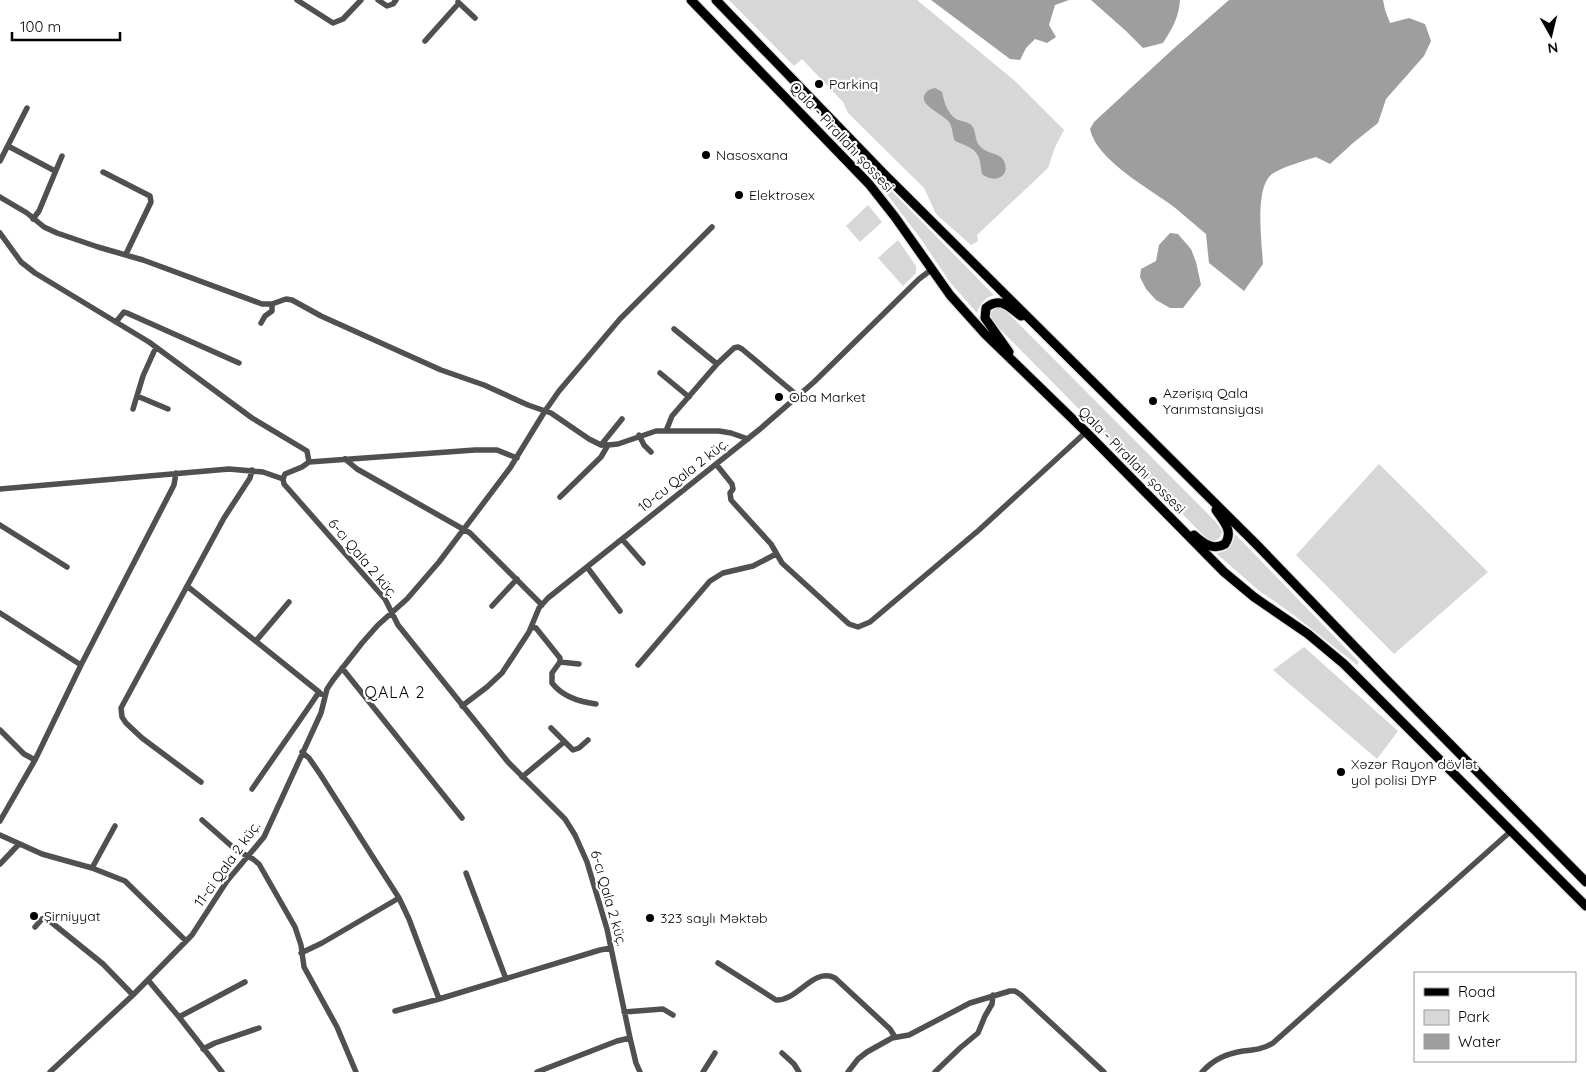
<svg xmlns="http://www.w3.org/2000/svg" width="1586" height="1072" font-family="Quicksand,sans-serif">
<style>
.green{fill:#d7d7d7}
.water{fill:#9e9e9e}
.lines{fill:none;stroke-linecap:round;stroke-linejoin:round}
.primary-casing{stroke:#dbdbdb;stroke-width:11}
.street{stroke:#505050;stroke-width:5.5}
.primary{stroke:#000;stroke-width:9}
.poi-dot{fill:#000;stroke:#fff;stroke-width:2}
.labels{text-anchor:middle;stroke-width:4.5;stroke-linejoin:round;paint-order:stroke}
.poi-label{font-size:14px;fill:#000;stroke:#fff;text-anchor:start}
.street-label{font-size:14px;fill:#000;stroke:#fff}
.quarter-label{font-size:16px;letter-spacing:1px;fill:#000;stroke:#fff}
</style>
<rect width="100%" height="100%" fill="#fff"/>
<path class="green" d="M729,0H917L1015,81L1064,130L1055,147L1048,168L977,235L978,241L971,245L936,214L924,188L848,113L843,102L802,59L794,66Z
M879,178L994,295C984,298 980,304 977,313L949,281L921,239L877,181Z
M868,205L882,222L860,242L846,226Z
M898,240L916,266V273L903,286L878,258Z
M997,307L1001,308L1006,311L1216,522L1222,531C1222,537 1217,541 1211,541L1206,538L993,322L990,313Z
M1379,464L1488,572L1394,654L1296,555Z
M1235,534L1359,662L1357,665L1295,616L1257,589L1216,553C1228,552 1233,546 1235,534Z
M1304,647L1398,731L1377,759L1273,670Z"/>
<path class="water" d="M931,0H1069L1055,5L1049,25L1056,37L1047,43L1035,39L1026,48L1020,60L1010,59Z
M1091,0H1180C1179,17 1172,29 1163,43L1143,48L1126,31Z
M1229,0H1383L1385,10L1390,23L1409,18L1425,24L1431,41L1424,56L1386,99L1378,123L1353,143L1330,164L1316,157C1304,161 1282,167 1272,174C1254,188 1262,243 1263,264L1244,291L1209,263L1206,234C1195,225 1185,216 1174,207C1149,188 1096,160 1090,129L1094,122L1172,50Z
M935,88L942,92C944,101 947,113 956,119C962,122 969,121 973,127C977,135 974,142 982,148C988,154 1001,153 1004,161C1011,177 994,184 982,174C981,170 981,166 980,162C978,148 966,146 955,141C952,135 953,128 949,122C942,113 918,105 925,94C927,90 931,89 935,88Z
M1170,233L1178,234L1191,249L1196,262L1201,285L1183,308H1170L1156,300L1146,289L1140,277L1141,269L1156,261L1159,245Z"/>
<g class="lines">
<g class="primary-casing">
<path id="primary" d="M691,0L869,184L895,217L950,295L985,334L1086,432L1224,572L1254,597L1308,634L1344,664L1586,906
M716,0L884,174L1257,545L1387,680L1586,882
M1009,352L985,318L986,308C1000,296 1009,307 1021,316
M1194,535C1203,543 1213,551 1225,544C1234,531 1223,521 1216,510"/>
</g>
<path class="street" d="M297,0L333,23L343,19L361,0
M378,0L387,6L393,4L396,0
M458,2L475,18
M425,41L459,3
M8,146L55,171
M0,161L27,108
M103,172L150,196L151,202L126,254
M0,197L27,213L44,227L57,233L98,247L143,260L262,304H272L286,299L292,300L321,316L441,370L484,385L528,405L551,413L589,439L601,445H608L618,444L656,431H719L731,433L748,439
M33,219L39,211L62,156
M0,233L21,262L35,273L149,342L252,418L307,451L309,462L302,467L285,474L283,479L284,484L385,599L398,625L508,762L565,819L575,835L587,862L607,929L630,1038L636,1063L640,1072
M116,322L124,312L127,313L239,363
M261,323L265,316L272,311V304
M674,329L717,364
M660,373L689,397
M137,396L168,409
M133,409L143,376L156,347
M666,431L672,416L717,364L734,348L738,347L742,349L798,396
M639,435L644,445L651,452
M601,445L622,419
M345,459L357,469L470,533L542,605
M309,462L475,450H497L517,458
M716,464L732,484L733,489L730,493L731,500L771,544L782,563L849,624L858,627L870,622L979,530L1086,432
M0,489L229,469L263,472L283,479
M560,497L601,457L608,445
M0,525L67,567
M622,539L643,563
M587,567L620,611
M187,586L319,692
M492,606L517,579
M0,613L81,665
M532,627L536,628L560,658V662L552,673V683C562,696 580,702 596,704
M256,641L289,602
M560,662L579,664
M638,665L710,581L723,573L753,566L776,554
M342,668L462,818
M462,706L487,687L502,673L529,632L539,608L548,598L760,429L814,382L919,279L931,270
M551,728L573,750L579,748L588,740
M0,730L24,754L35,760
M302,752L309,758L320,774L399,898L409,919L439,999
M522,777L564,742
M201,782L142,738L126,723L122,717L121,708L224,518L250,478L252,470
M252,789L311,704L319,692L321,694
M202,820L236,850L253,859L259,864L295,927L301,945L304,967L337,1027L356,1072
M0,821L35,760L81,665L174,485L176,473
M0,835L42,854L92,868L125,881L186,941
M0,864L19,844
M92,868L115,826
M466,873L506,979
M35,927L42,919L46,918L103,964L133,995
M301,953L322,943L399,898
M718,963L776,1000C798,1001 813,967 835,978L890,1029L895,1037
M148,980L179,1017L222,1072
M395,1011L439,999L600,950L611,948
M624,1012L663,1009L673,1015
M179,1017L245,982
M203,1049L215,1043L259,1028
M782,1053L794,1064L799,1072
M50,1072L133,995L192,935L227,881L264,837L321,713L327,689L333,680L362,643L378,625L407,599L439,562L510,468L545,411L559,391L620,319L712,227
M537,1072L617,1041L630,1038
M703,1072L715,1053
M848,1072L858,1059L867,1052L892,1038L909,1035L970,1003L1010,991H1015L1021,995L1104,1072
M935,1072L960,1048L978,1033L985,1016L992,1004L993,995
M1202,1072C1214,1059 1226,1054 1243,1051C1254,1050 1264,1049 1273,1043L1511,831"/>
<use href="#primary" class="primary"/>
</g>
<g class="poi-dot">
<circle cx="819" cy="84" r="5"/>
<circle cx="706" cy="155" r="5"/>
<circle cx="739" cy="195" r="5"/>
<circle cx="779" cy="397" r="5"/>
<circle cx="1153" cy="401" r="5"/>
<circle cx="1341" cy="772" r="5"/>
<circle cx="34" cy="916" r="5"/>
<circle cx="650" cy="918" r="5"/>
</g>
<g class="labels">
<g class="poi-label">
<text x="829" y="89">Parkinq</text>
<text x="716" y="160">Nasosxana</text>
<text x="749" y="200">Elektrosex</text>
<text x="1163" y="398">Azərişıq Qala<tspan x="1163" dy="16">Yarımstansiyası</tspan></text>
<text x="789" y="402">Oba Market</text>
<text x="1351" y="769">Xəzər Rayon dövlət<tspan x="1351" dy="16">yol polisi DYP</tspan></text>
<text x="44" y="921">Şirniyyat</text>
<text x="660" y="923">323 saylı Məktəb</text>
</g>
<g class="street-label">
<text transform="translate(842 137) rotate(47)" y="5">Qala - Pirallahı şossesi</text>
<text transform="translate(1132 460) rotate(45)" y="5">Qala - Pirallahı şossesi</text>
<text transform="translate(683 475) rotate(-38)" y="5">10-cu Qala 2 küç.</text>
<text transform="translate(363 558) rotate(50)" y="5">6-cı Qala 2 küç.</text>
<text transform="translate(227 864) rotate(-54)" y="5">11-ci Qala 2 küç.</text>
<text transform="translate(609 898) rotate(74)" y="5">6-cı Qala 2 küç.</text>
</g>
<g class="quarter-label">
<text x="395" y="698">QALA 2</text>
</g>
</g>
<rect x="1414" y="972" width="162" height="90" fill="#ffffff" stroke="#999999"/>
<rect x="1424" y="988" width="25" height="8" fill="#000000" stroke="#999999"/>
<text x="1458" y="997" font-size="15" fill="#000000">Road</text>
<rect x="1424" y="1010" width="25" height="15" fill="#d7d7d7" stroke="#999999"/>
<text x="1458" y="1022" font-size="15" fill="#000000">Park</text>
<rect x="1424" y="1034" width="25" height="15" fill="#9e9e9e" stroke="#999999"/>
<text x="1458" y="1047" font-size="15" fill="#000000">Water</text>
<g transform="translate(1551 35) rotate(172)" stroke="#ffffff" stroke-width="4" paint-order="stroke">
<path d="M0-4L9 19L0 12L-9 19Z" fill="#000000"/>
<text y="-8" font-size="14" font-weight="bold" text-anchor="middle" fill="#000000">N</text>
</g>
<path d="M12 32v8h108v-8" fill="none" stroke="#000000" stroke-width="2.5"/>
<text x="20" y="32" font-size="15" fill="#000000" stroke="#ffffff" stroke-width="4" paint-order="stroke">100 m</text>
</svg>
